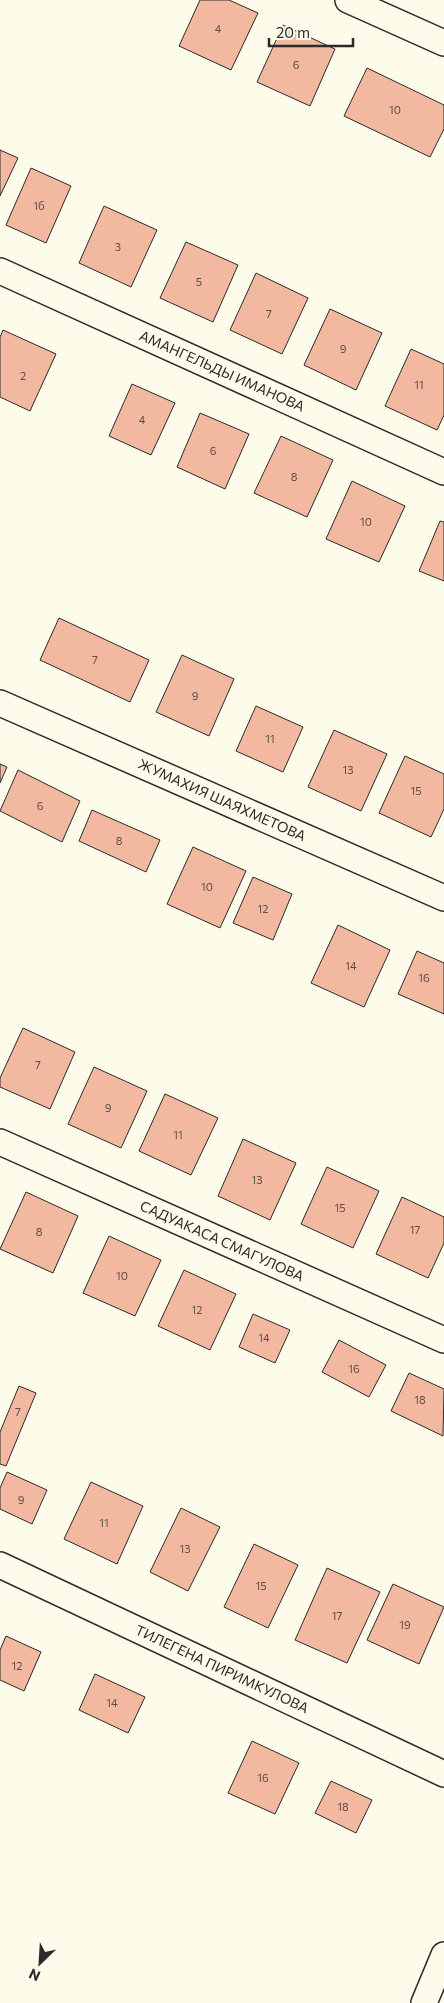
<svg xmlns="http://www.w3.org/2000/svg" width="444" height="2003" font-family="Commissioner,sans-serif">
<style>
.building{fill:#f2b8a0;stroke:#2b2b2b}
.lines{fill:none;stroke-linecap:round;stroke-linejoin:round}
.minor-casing{stroke:#2b2b2b;stroke-width:28}
.minor{stroke:#fdfbea;stroke-width:25}
.labels{text-anchor:middle;stroke-width:4;stroke-linejoin:round;paint-order:stroke}
.number-label{font-size:11px;fill:#5d4e48}
.street-label{font-size:14px;fill:#2b2b2b;stroke:#fdfbea}
</style>
<rect width="100%" height="100%" fill="#fdfbea"/>
<path class="building" d="M200,0H229L258,13L231,70L179,46Z
M283,25L335,49L310,106L257,82Z
M367,68L444,105V129L430,157L344,116Z
M0,150L18,158L0,196Z
M31,168L71,186L46,243L6,225Z
M104,206L157,230L131,287L79,263Z
M186,242L238,265L213,322L160,298Z
M256,273L308,298L282,354L230,330Z
M330,309L382,333L356,390L304,365Z
M3,330L56,354L30,411L0,397V337Z
M411,349L444,364V415L437,430L385,406Z
M132,384L175,403L151,455L109,436Z
M200,413L249,434L225,489L177,467Z
M281,436L333,460L307,517L254,493Z
M352,481L405,506L379,562L326,539Z
M440,521L444,522V581L419,571Z
M59,618L149,660L130,702L40,660Z
M182,655L234,679L209,736L156,712Z
M256,706L303,727L283,772L236,751Z
M334,730L387,754L361,811L308,787Z
M405,756L444,774V809L431,837L379,813Z
M0,764L7,767L0,783Z
M18,770L80,801L62,842L0,811Z
M92,810L160,840L146,872L79,841Z
M193,847L246,871L220,928L167,904Z
M253,877L292,894L273,940L233,923Z
M338,925L390,950L364,1007L311,983Z
M417,951L444,963V1014L398,994Z
M23,1028L75,1052L50,1109L0,1087V1078Z
M94,1067L147,1091L121,1148L68,1124Z
M165,1094L218,1118L191,1175L139,1151Z
M243,1139L296,1163L270,1220L218,1196Z
M327,1167L379,1191L353,1248L301,1224Z
M26,1192L78,1216L53,1273L0,1249Z
M402,1197L444,1217V1243L428,1278L376,1254Z
M109,1236L161,1260L135,1316L83,1293Z
M184,1270L236,1294L210,1350L158,1326Z
M253,1314L290,1330L275,1363L239,1347Z
M339,1340L386,1365L369,1397L322,1372Z
M409,1373L444,1389L443,1436L391,1411Z
M19,1386L36,1393L6,1466L0,1464V1432Z
M7,1472L47,1490L32,1524L0,1509V1488Z
M91,1482L143,1506L117,1564L64,1539Z
M181,1508L220,1527L188,1591L150,1572Z
M254,1544L298,1565L268,1628L224,1607Z
M327,1568L380,1592L347,1663L295,1640Z
M393,1584L444,1607L419,1664L367,1640Z
M6,1636L41,1652L24,1691L0,1680V1650Z
M95,1674L145,1697L128,1733L79,1710Z
M252,1741L299,1763L275,1814L228,1793Z
M331,1781L372,1800L356,1833L315,1813Z"/>
<g class="lines">
<g class="minor-casing">
<path id="minor" d="M348,0L444,43
M0,271L444,472
M0,703L444,898
M0,1142L444,1340
M0,1565L444,1774
M424,2003L444,1955"/>
</g>
<use href="#minor" class="minor"/>
</g>
<g class="labels">
<g class="number-label">
<text x="218" y="33">4</text>
<text x="296" y="69">6</text>
<text x="395" y="114">10</text>
<text x="39" y="210">1б</text>
<text x="118" y="251">3</text>
<text x="199" y="286">5</text>
<text x="269" y="318">7</text>
<text x="343" y="353">9</text>
<text x="23" y="380">2</text>
<text x="419" y="389">11</text>
<text x="142" y="424">4</text>
<text x="213" y="455">6</text>
<text x="294" y="481">8</text>
<text x="366" y="526">10</text>
<text x="95" y="664">7</text>
<text x="195" y="700">9</text>
<text x="270" y="743">11</text>
<text x="348" y="774">13</text>
<text x="416" y="795">15</text>
<text x="40" y="810">6</text>
<text x="119" y="845">8</text>
<text x="207" y="891">10</text>
<text x="263" y="913">12</text>
<text x="351" y="970">14</text>
<text x="424" y="982">16</text>
<text x="38" y="1069">7</text>
<text x="108" y="1112">9</text>
<text x="178" y="1139">11</text>
<text x="257" y="1184">13</text>
<text x="340" y="1212">15</text>
<text x="415" y="1234">17</text>
<text x="39" y="1236">8</text>
<text x="122" y="1280">10</text>
<text x="197" y="1314">12</text>
<text x="264" y="1342">14</text>
<text x="354" y="1373">16</text>
<text x="420" y="1404">18</text>
<text x="18" y="1416">7</text>
<text x="21" y="1504">9</text>
<text x="104" y="1527">11</text>
<text x="185" y="1553">13</text>
<text x="261" y="1590">15</text>
<text x="337" y="1620">17</text>
<text x="405" y="1629">19</text>
<text x="17" y="1670">12</text>
<text x="112" y="1707">14</text>
<text x="263" y="1782">16</text>
<text x="343" y="1811">18</text>
</g>
<g class="street-label">
<text transform="translate(222 371) rotate(24)" y="5">АМАНГЕЛЬДЫ ИМАНОВА</text>
<text transform="translate(222 800) rotate(24)" y="5">ЖУМАХИЯ ШАЯХМЕТОВА</text>
<text transform="translate(222 1241) rotate(24)" y="5">САДУАКАСА СМАГУЛОВА</text>
<text transform="translate(222 1669) rotate(25)" y="5">ТИЛЕГЕНА ПИРИМКУЛОВА</text>
</g>
</g>
<g transform="translate(40 1963) rotate(205)" stroke="#fdfbea" stroke-width="4" paint-order="stroke">
<path d="M0-4L9 19L0 12L-9 19Z" fill="#2b2b2b"/>
<text y="-8" font-size="14" font-weight="bold" text-anchor="middle" fill="#2b2b2b">N</text>
</g>
<path d="M269 38v8h84v-8" fill="none" stroke="#2b2b2b" stroke-width="2.5"/>
<text x="276" y="38" font-size="15" fill="#2b2b2b" stroke="#fdfbea" stroke-width="4" paint-order="stroke">20 m</text>
</svg>
